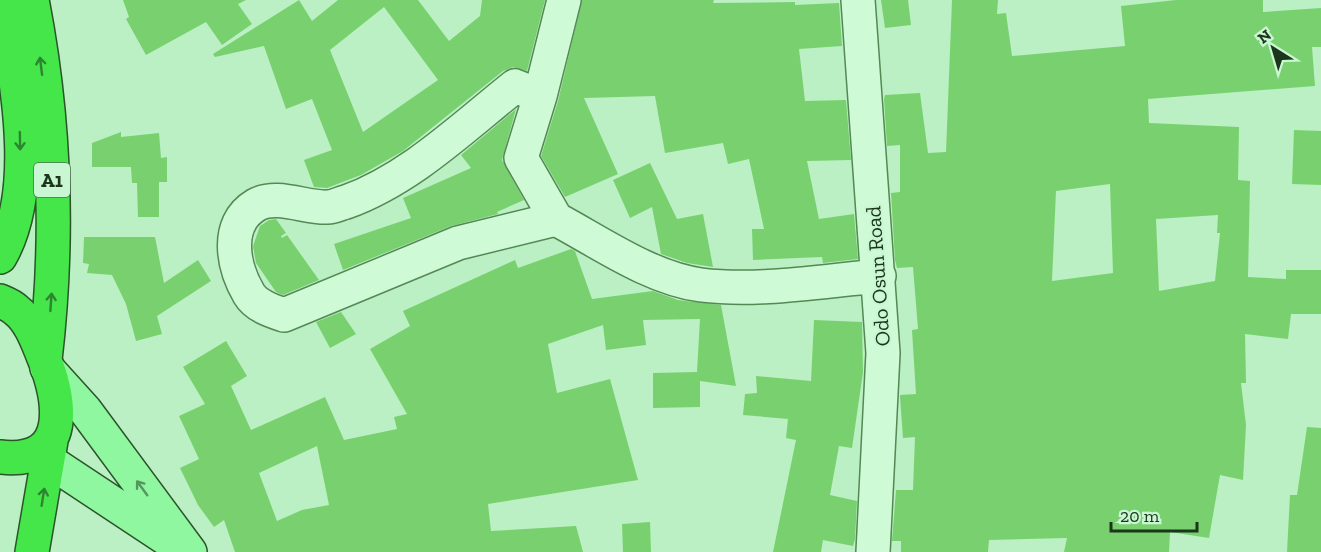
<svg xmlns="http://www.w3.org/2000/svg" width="1321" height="552" font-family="'Zilla Slab',serif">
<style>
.building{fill:#78d16e;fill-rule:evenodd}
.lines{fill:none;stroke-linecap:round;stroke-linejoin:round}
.minor-casing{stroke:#548854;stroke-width:36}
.major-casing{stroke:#2b5429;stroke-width:36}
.highway-casing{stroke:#2b5429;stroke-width:36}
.minor{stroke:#cefbd6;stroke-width:33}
.major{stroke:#8ff7a0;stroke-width:33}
.highway{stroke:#44e64a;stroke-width:33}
.oneway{stroke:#2d8530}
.oneway2{stroke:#55965d}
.labels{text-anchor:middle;stroke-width:4.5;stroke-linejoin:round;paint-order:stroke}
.shield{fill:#caf7d3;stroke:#507052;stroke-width:1.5}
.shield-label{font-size:20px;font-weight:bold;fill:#1b361a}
.street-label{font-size:21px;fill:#1b361a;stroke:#caf7d3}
</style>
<rect width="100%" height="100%" fill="#bbf0c4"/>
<path class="building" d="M123,0H246L238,4L252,24L222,45L206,22L146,55L126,19L129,17Z
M299,0L312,21L338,0H418L449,41L480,16L482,0H545L527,71L513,67L503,71L403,151L361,175L327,188L314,187L304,160L332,150L312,99L286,109L264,46L215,57L213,54ZM384,7L438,80L363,132L330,50Z
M582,0H714L713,3L795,2V5L839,3L842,46L799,49L805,101L846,100L851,160L807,161L819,219L854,214L858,259L823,263L822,257L753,260L752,229H764L749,159L728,164L723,143L665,153L655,96L584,98L618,174L565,197L541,156L558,101Z
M881,0H908L911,25L885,28Z
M952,0H998L997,14L1006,13L1012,56L1125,46L1121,6L1176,0H1263V12L1321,8V47H1312L1315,86L1148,99L1149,123L1239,127L1238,180L1250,181L1248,277L1286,279V270H1321V314H1291L1288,339L1245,334L1246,383H1241L1246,425L1243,480L1220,475L1209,538L1170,532L1169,552H1064L1067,538L989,540L988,552H901V541H892L896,490H913L915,437L903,438L900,397V395L916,394L912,330L918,329L913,267L897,268L895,260L891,193L900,192V145L887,146L884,99L885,95L920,93L928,153L946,152ZM1110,184L1113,273L1052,281L1056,191ZM1218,215L1217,233H1220L1215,281L1159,291L1156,219Z
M516,109L502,160L524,200L497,212L498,214L451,226L343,270L334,244L411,218L403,198L471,168L461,155Z
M1294,130L1321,131V185L1292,184Z
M121,132V137L159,133L161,158L167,157V182H159V217H138L137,183H132L131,167H92V143Z
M650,163L677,219L703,214L713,267L687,263L661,254L652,207L630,218L613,180Z
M276,219L286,233L281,236L282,238L287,235L319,280L283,295L276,292L256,263L253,246L260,226L269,220Z
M84,237H155L164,283L198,260L211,281L157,316L162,334L136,341L126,304L112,275L87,273L89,264L83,263Z
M571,249L575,251L592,299L653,291L678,300L721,305L736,386L700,381V407L653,408V373L697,372L700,319L643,320L646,345L606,350L603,325L548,344L557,393L610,379L638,480L488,504L491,531L576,526L583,552H235L224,520L214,527L198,505L180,468L199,459L179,416L205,404L183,367L226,341L247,376L231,386L251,430L325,397L344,440L397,429L394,417L407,414L370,349L410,326L403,311L515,260L518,268ZM317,446L329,505L302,510L277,521L259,473Z
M341,312L356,334L330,348L316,322Z
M814,320L862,322L863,372L852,448L839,446L830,495L857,501L855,539L853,546L823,540L821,552H773L796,440L786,438L788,419L743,415L745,394L757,393L756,376L811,381Z
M1307,427L1321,428V552H1287L1290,495H1297Z
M650,522L651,552H623L622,524Z"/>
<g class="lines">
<g class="minor-casing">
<path id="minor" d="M564,0L540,96L515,86C462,128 410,179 346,202C341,203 334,207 328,207C308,209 277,193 256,205C224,224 233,267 249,294C256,306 272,311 284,315L458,243L556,219C601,243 650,278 701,285C759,292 821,281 879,276
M858,0L883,353L873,552
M540,96L521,158L556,219"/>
</g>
<g class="major-casing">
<path id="major" d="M47,368L85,410L190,552
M37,453L173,543"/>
</g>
<g class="highway-casing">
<path id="highway" d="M32,0C55,118 59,241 45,360
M0,257C40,188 15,76 3,0
M0,301C5,303 12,306 16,310C29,320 36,338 42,353C61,399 73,465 0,457
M32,552L51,441"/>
</g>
<use href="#minor" class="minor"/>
<use href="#major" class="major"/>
<use href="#highway" class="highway"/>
</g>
<defs><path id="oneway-shaft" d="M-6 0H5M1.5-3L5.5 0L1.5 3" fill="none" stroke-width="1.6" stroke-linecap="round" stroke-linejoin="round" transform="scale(1.5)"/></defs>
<g class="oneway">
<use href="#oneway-shaft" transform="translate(41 66) rotate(-97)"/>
<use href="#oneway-shaft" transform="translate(20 141) rotate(89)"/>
<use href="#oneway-shaft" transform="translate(51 302) rotate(-86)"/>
<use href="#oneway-shaft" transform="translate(43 497) rotate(-81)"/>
</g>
<use class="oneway2" href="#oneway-shaft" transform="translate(142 488) rotate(-126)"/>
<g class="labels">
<rect class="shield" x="34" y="163" width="36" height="34" rx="4.5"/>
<g class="shield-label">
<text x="52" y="187">A1</text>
</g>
<g class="street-label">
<text transform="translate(878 276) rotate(-94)" y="7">Odo Osun Road</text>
</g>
</g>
<g transform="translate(1273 48) rotate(323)" stroke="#caf7d3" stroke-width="4.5" paint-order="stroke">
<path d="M0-4.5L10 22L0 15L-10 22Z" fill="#1b361a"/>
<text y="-9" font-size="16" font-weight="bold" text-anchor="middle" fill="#1b361a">N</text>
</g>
<path d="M1111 522v9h86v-9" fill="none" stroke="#1b361a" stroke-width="3"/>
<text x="1120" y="522" font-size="18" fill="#1b361a" stroke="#caf7d3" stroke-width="4.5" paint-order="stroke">20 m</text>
</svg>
